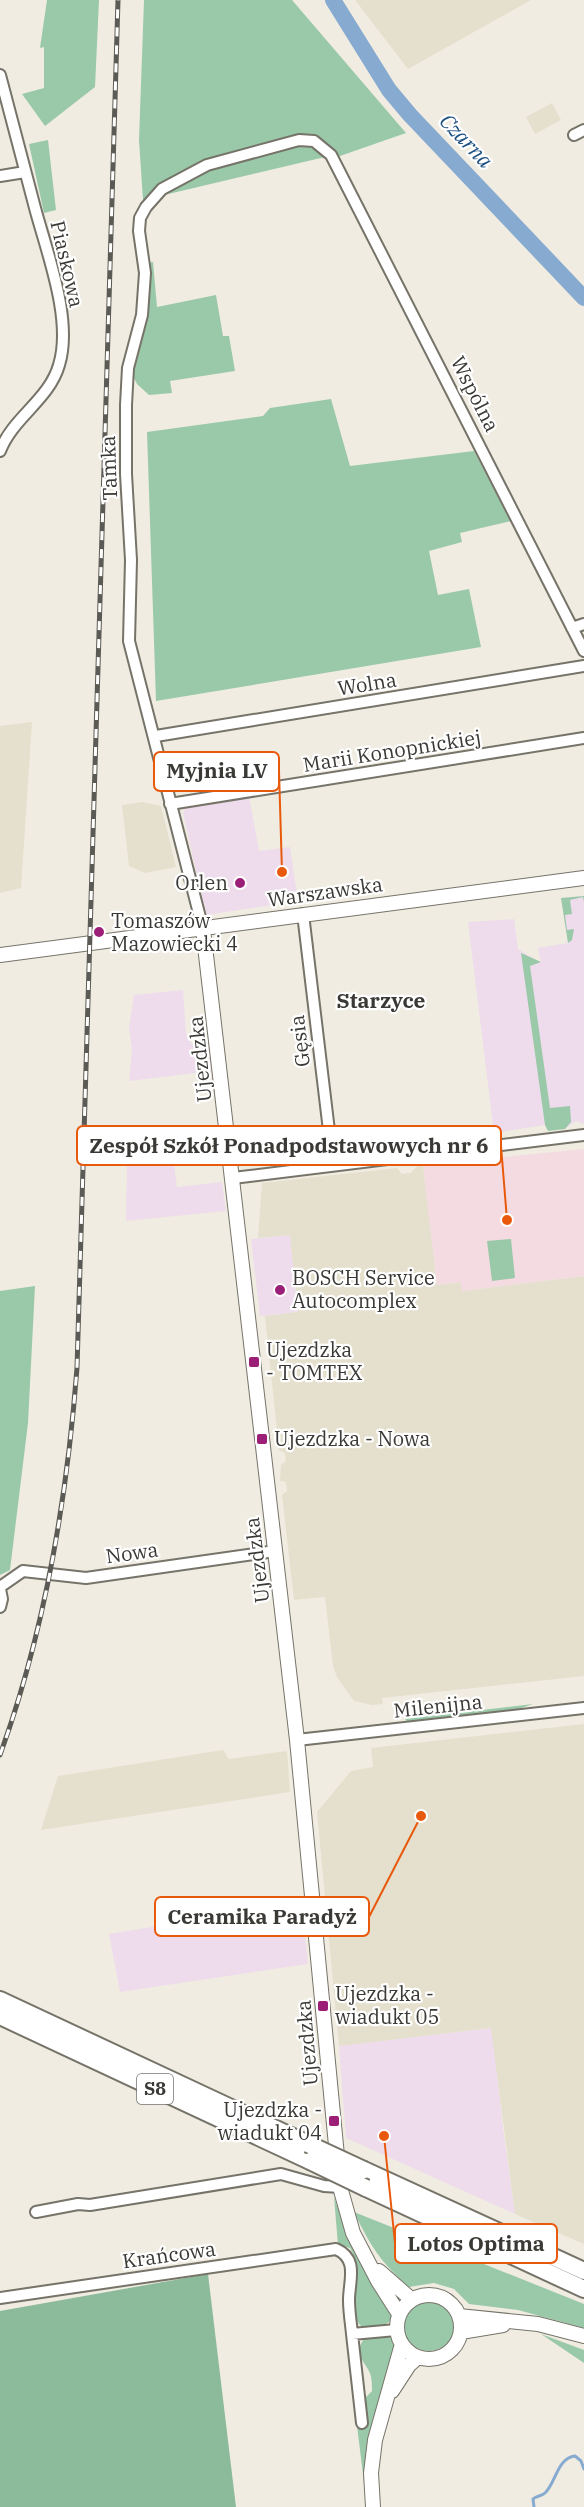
<svg xmlns="http://www.w3.org/2000/svg" width="584" height="2507" font-family="'IBM Plex Serif',serif">
<style>
.commercial{fill:#eedcec}
.built{fill:#e5dfcd}
.education{fill:#f4dbe2}
.green{fill:#9ac9a9}
.forest{fill:#8cbb9b}
.lines{fill:none;stroke-linecap:round;stroke-linejoin:round}
.stream{stroke:#86aad0;stroke-width:3}
.river{stroke:#86aad0;stroke-width:16}
.minor-casing{stroke:#767369;stroke-width:14}
.major-casing{stroke:#767369;stroke-width:16}
.highway-casing{stroke:#767369;stroke-width:20}
.minor{stroke:#fff;stroke-width:10}
.major{stroke:#fff;stroke-width:14}
.highway{stroke:#fff;stroke-width:16}
.rail-casing{stroke:#5b5a54;stroke-width:5}
.rail{stroke:#fff;stroke-width:3;stroke-dasharray:9;stroke-linecap:butt}
.highway-bridge-casing{stroke:#767369;stroke-width:20;stroke-linecap:butt}
.highway-bridge{stroke:#fff;stroke-width:16}
.poi-dot{fill:#9b1f77;stroke:#fff;stroke-width:2}
.labels{text-anchor:middle;stroke-width:4.5;stroke-linejoin:round;paint-order:stroke}
.shield{fill:#fff;stroke:#757472;stroke-width:1.5}
.shield-label{font-size:18px;font-weight:bold;fill:#3a3935}
.street-label{font-size:20px;fill:#3a3935;stroke:#fff}
.poi-label{font-size:20px;fill:#3a3935;stroke:#fff;text-anchor:start}
.water-label{font-size:21px;font-style:italic;fill:#1c5182;stroke:#fff}
.neighbourhood-label{font-size:21px;font-weight:bold;fill:#3a3935;stroke:#fff}
.leader{fill:none;stroke:#e8590c;stroke-width:2}
.callout-dot{fill:#e8590c;stroke:#fff;stroke-width:2}
.callout{fill:#fff;stroke:#e8590c;stroke-width:2}
.callout-label{font-size:21px;text-anchor:middle;font-weight:bold;fill:#3a3935}
</style>
<rect width="100%" height="100%" fill="#f0ece1"/>
<path class="commercial" d="M249,796L259,851L290,847L298,901L206,915L183,813L186,807Z
M584,896V1124L576,1121L565,1129L548,1131L545,1125L494,1133L468,922L514,919L518,949L541,963L538,948L568,943L561,898Z
M183,990L186,1034L189,1035L191,1044L208,1043L211,1071L129,1081L132,1049L129,1028L134,995Z
M173,1156L177,1187L222,1182L226,1211L126,1221L127,1161Z
M290,1235L298,1312L260,1316L251,1239Z
M248,1902L250,1911L302,1904L308,1964L120,1992L109,1934L170,1924L183,1912Z
M492,2028L503,2128L515,2214L346,2138L339,2046Z"/>
<path class="built" d="M355,0H531L408,69Z
M552,103L561,120L535,134L526,117Z
M32,722L21,888L0,893V726Z
M142,802L161,806L176,867L145,873L129,866L122,805Z
M423,1165L437,1285L461,1282L462,1291L584,1276V1676L382,1698L383,1704L372,1705L354,1701L337,1677L333,1666L325,1597L294,1600L282,1495L287,1491L286,1482L280,1481L281,1465L286,1461L285,1453L279,1450L265,1316L298,1312L290,1235L258,1238L262,1183L397,1168L402,1174L411,1173L417,1166Z
M584,1724V2244L515,2214L491,2028L339,2046L317,1812L351,1771L373,1767L371,1748Z
M223,1750L229,1759L287,1751L290,1792L41,1830L58,1776Z"/>
<path class="education" d="M584,1149V1276L462,1291L460,1282L437,1285L423,1165Z"/>
<path class="green" d="M47,0H99L95,87L45,126L22,94L44,88V47L40,48Z
M144,0H292L406,133L340,156L325,157L143,200L139,140Z
M48,140L56,210L44,213L29,144Z
M153,262L157,307L216,295L223,336H229L235,371L170,381L172,393L149,395L137,384L129,368L147,263Z
M331,399L350,466L474,451L511,521L460,533L462,542L429,551L438,595L469,589L481,647L156,701L147,432L263,416L270,408Z
M584,896V902L583,897L570,900L572,914L565,915L567,930L574,929L572,940L568,943L561,898Z
M521,953L541,962L530,966L550,1108L570,1106L571,1122L565,1129L548,1131L545,1125Z
M511,1239L515,1278L492,1281L487,1241Z
M35,1286L28,1423L10,1570L0,1575V1291Z
M533,1704L513,1711L408,1723L405,1719Z
M334,2197L348,2238L393,2314L389,2322L382,2326L363,2327C344,2318 364,2268 350,2248L338,2245Z
M354,2212L584,2304V2328L518,2310L469,2304L454,2289L434,2283L409,2287C381,2263 370,2245 354,2212Z
M404 2326a25 25 0 1 1 50 0a25 25 0 1 1-50 0Z
M541,2334L584,2350V2363Z
M387,2335L395,2342L396,2353L369,2438L364,2482L357,2426L367,2425L365,2398L372,2391C372,2384 372,2377 369,2371C362,2359 354,2352 364,2339Z"/>
<path class="forest" d="M208,2274L236,2507H0V2311Z"/>
<g class="lines">
<path class="stream" d="M534,2507L533,2499C536,2496 542,2496 545,2493C556,2483 557,2458 575,2456L581,2461L584,2469"/>
<path class="river" d="M333,0L389,90L410,115L584,298"/>
<g class="minor-casing">
<path id="minor" d="M0,75C12,119 23,164 35,208C47,253 73,320 59,365C49,400 13,417 0,451
M574,135L584,130
M0,176L25,172
M572,628L584,624
M156,736L584,666
M170,804L584,738
M303,914L333,1164
M203,929L129,641L131,560L126,474V405L128,368L142,315L145,273L139,231L140,218L146,207L162,189L207,165L299,140L314,141L331,155L584,651
M233,1178L584,1135
M0,1587L23,1571L86,1578L275,1551
M0,1589L2,1599L0,1607
M297,1740L584,1708
M36,2212L78,2204L90,2205L281,2174L324,2186L340,2187
M0,2298L336,2249C359,2259 349,2281 349,2300C349,2312 351,2323 352,2334L396,2330
M352,2334L362,2423"/>
</g>
<g class="major-casing">
<path id="major" d="M203,929L297,1740L340,2187L353,2233L378,2281L399,2314
M0,955L584,878
M379,2271L411,2299
M397 2327a32 32 0 1 1 64 0a32 32 0 1 1-64 0Z
M459,2316L538,2324L584,2336
M461,2332L503,2325
M392,2391L409,2365L418,2357
M373,2507L371,2473L375,2440L402,2344"/>
</g>
<g class="highway-casing">
<path id="highway" d="M0,2000L308,2144
M0,2016L310,2161
M364,2170L584,2271
M366,2188L584,2289"/>
</g>
<use href="#minor" class="minor"/>
<use href="#major" class="major"/>
<use href="#highway" class="highway"/>
<g class="rail-casing">
<path id="rail" d="M0,1755C45,1631 67,1499 77,1368L118,0"/>
</g>
<use href="#rail" class="rail"/>
<g class="highway-bridge-casing">
<path id="highway-bridge" d="M308,2144L364,2170
M310,2161L366,2188"/>
</g>
<use href="#highway-bridge" class="highway-bridge"/>
</g>
<g class="poi-dot">
<circle cx="240" cy="883" r="6"/>
<circle cx="99" cy="932" r="6"/>
<circle cx="280" cy="1290" r="6"/>
<rect x="248" y="1356" width="12" height="12" rx="3"/>
<rect x="256" y="1433" width="12" height="12" rx="3"/>
<rect x="317" y="2000" width="12" height="12" rx="3"/>
<rect x="328" y="2115" width="12" height="12" rx="3"/>
</g>
<g class="labels">
<rect class="shield" x="137" y="2074" width="36" height="30" rx="4.5"/>
<g class="shield-label">
<text x="155" y="2095">S8</text>
</g>
<g class="street-label">
<text transform="translate(67 264) rotate(77)" y="7">Piaskowa</text>
<text transform="translate(475 394) rotate(63)" y="7">Wspólna</text>
<text transform="translate(109 468) rotate(-92)" y="7">Tamka</text>
<text transform="translate(367 684) rotate(-9)" y="7">Wolna</text>
<text transform="translate(392 751) rotate(-9)" y="7">Marii Konopnickiej</text>
<text transform="translate(325 892) rotate(-8)" y="7">Warszawska</text>
<text transform="translate(300 1041) rotate(-97)" y="7">Gęsia</text>
<text transform="translate(200 1059) rotate(-96)" y="7">Ujezdzka</text>
<text transform="translate(132 1553) rotate(-8)" y="7">Nowa</text>
<text transform="translate(257 1560) rotate(-97)" y="7">Ujezdzka</text>
<text transform="translate(438 1706) rotate(-6)" y="7">Milenijna</text>
<text transform="translate(307 2043) rotate(-95)" y="7">Ujezdzka</text>
<text transform="translate(169 2255) rotate(-8)" y="7">Krańcowa</text>
</g>
<g class="poi-label">
<text x="228" y="890" text-anchor="end">Orlen</text>
<text x="111" y="928">Tomaszów<tspan x="111" dy="23">Mazowiecki 4</tspan></text>
<text x="292" y="1285">BOSCH Service<tspan x="292" dy="23">Autocomplex</tspan></text>
<text x="266" y="1357">Ujezdzka<tspan x="266" dy="23">- TOMTEX</tspan></text>
<text x="274" y="1446">Ujezdzka - Nowa</text>
<text x="335" y="2001">Ujezdzka -<tspan x="335" dy="23">wiadukt 05</tspan></text>
<text x="322" y="2117" text-anchor="end">Ujezdzka -<tspan x="322" dy="23">wiadukt 04</tspan></text>
</g>
<g class="water-label">
<text transform="translate(466 141) rotate(46)" y="7">Czarna</text>
</g>
<g class="neighbourhood-label">
<text x="381" y="1008">Starzyce</text>
</g>
</g>
<path class="leader" d="M282 872L279 771M507 1220L501 1146M421 1816L369 1917M384 2136L395 2243"/>
<g class="callout-dot">
<circle cx="282" cy="872" r="6"/>
<circle cx="507" cy="1220" r="6"/>
<circle cx="421" cy="1816" r="6"/>
<circle cx="384" cy="2136" r="6"/>
</g>
<g class="callout">
<rect x="154" y="752" width="125" height="39" rx="6"/>
<rect x="77" y="1126" width="424" height="39" rx="6"/>
<rect x="155" y="1897" width="214" height="39" rx="6"/>
<rect x="395" y="2224" width="162" height="39" rx="6"/>
</g>
<g class="callout-label">
<text x="217" y="778">Myjnia LV</text>
<text x="289" y="1153">Zespół Szkół Ponadpodstawowych nr 6</text>
<text x="262" y="1924">Ceramika Paradyż</text>
<text x="476" y="2251">Lotos Optima</text>
</g>
</svg>
